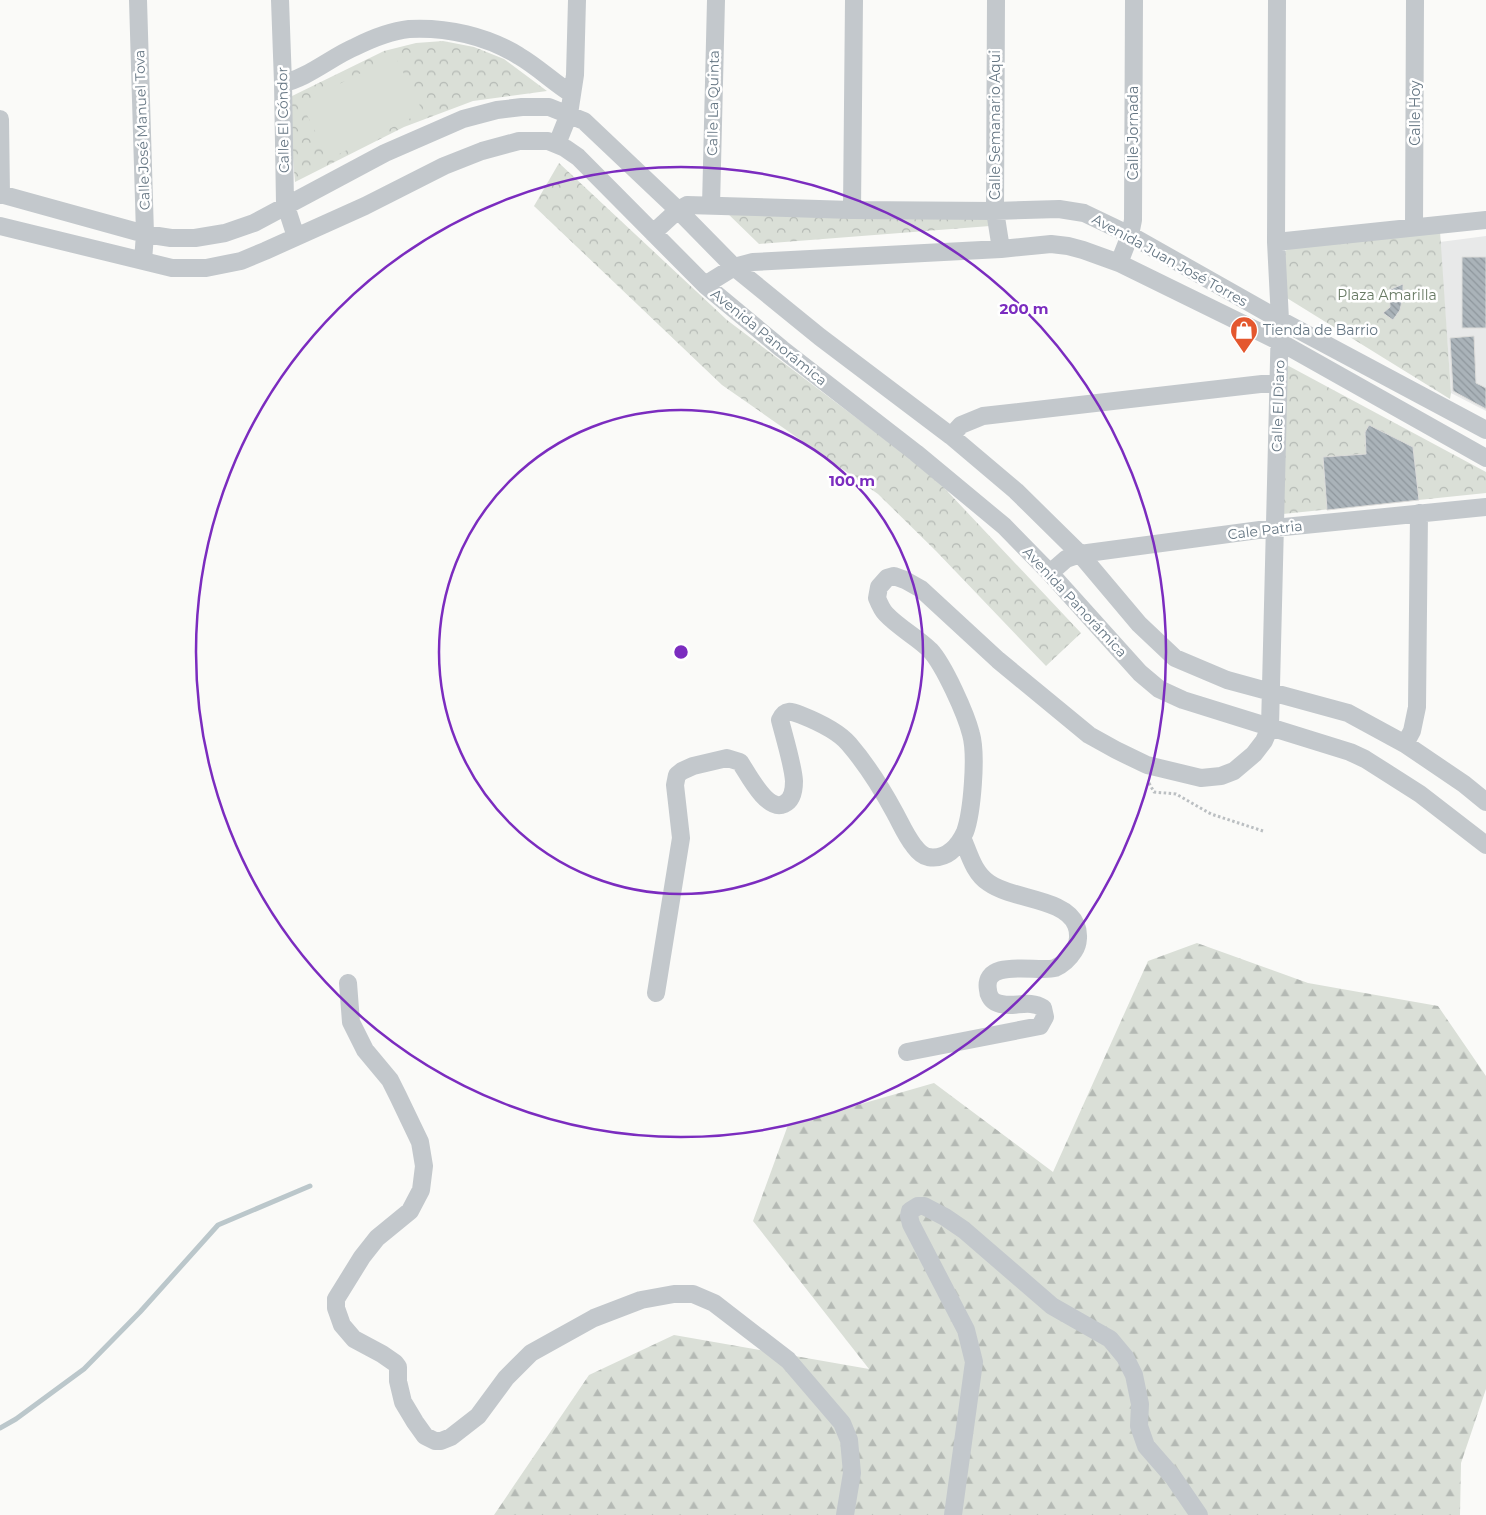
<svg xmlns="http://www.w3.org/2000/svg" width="1486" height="1515" font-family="Montserrat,sans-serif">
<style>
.built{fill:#e8e9e9}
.forest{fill:url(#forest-firs)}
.park{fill:url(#park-crowns)}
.pitch{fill:#dadfd7}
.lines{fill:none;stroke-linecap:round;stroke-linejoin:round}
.stream{stroke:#bbc7cb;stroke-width:5}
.building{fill:url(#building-back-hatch);stroke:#dcdcda}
.path{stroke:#bbbfc2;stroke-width:3;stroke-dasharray:2.5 2.5;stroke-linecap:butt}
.minor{stroke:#c3c8cc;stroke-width:18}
.ring{fill:none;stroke:#7b2cbf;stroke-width:2.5}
.labels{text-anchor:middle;stroke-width:5;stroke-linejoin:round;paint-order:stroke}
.street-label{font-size:14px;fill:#657683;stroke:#fff}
.park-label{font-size:14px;fill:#687a64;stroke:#fff}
.poi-label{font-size:14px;fill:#657683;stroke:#fff;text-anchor:start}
.centre{fill:#7b2cbf;stroke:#fff;stroke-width:2.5}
.ring-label{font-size:15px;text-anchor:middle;font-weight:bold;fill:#7b2cbf;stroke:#fff;stroke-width:5;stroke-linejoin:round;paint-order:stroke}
</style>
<defs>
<pattern id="forest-firs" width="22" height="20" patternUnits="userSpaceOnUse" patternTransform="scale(1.25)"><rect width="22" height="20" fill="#dadfd7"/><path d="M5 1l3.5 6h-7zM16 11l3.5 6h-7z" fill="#b4b9b4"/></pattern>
<pattern id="park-crowns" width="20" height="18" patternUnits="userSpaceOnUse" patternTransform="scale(1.25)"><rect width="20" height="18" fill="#dadfd7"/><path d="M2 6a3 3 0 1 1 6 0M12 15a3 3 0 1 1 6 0" fill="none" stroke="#b4b9b4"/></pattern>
<pattern id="building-back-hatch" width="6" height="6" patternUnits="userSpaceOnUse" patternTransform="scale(1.25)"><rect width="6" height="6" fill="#aab3b9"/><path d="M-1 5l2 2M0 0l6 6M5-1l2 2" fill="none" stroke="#8e969c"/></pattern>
</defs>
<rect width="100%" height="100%" fill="#fafaf8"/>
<path class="built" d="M1486,236V411L1451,393L1440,242Z"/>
<path class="forest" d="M1197,943L1308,983L1438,1006L1486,1076V1389L1461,1463L1460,1515H494L589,1375L674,1335L869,1369L753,1221L788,1125L934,1083L1053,1172L1148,961Z"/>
<path class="park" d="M443,41L474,47L504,59L547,91L473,101L404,127L295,182L288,98L384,51L416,43Z
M559,163L727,320L932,475L1081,633L1046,666L936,551L878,494L722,385L534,206Z
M722,208L987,213L990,226L759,244Z
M1440,231L1451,393L1450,399L1282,295L1283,253L1289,248Z
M1285,364L1486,472V493L1283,514Z"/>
<path class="pitch" d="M395,56L423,112L329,159L301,103Z"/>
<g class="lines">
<path class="stream" d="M0,1428L16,1419L84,1369L140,1312L218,1225L310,1186"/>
</g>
<path class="building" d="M1462,257H1486V328H1462Z
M1403,284V296L1400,310L1393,320L1383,313L1390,307L1389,290Z
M1474,336L1476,383L1486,388V409L1453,391L1450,338Z
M1369,425L1413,447L1419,500L1327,510L1323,457L1366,454L1365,432Z"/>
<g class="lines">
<path class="path" d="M1149,783L1154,792L1176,794L1211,814L1263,831"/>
<path class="minor" d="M138,0L145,234L143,261
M280,0L283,83L285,203L296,237
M996,0L995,211L1001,249
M283,83C306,79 333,56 355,47C371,39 391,31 409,29C447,27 487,36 519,56C538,67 554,83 572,94
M0,119L1,195
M557,144L569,114L575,75L577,0
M0,194L145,234L171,238H195L225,233L254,223L385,153L463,119L497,110L522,107H549L584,121L678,210L734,267L820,337L951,436L1016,491L1080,554L1139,624L1175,658L1227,680L1348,713L1405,744L1464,784L1486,802
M711,206L716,0
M852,210L854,0
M0,226L172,268H206L241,261L265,251L365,206L444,166L482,151L519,141H548L565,148L578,157L705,285L782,349L916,453L1004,526L1050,573L1140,673L1159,689L1183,700L1350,752L1365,759L1420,794L1486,845
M1414,227L1415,0
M653,233L678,210L687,205L852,210L995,211L1059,209L1084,213L1130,235L1280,320L1486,430
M1276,242L1486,220
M1119,263L1130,235L1133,220L1134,0
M705,285L734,267L753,262L1001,249L1051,244L1068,246L1083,250L1119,263L1280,342L1486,458
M951,436L961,425L983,416L1278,382
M1050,573L1066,559L1080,554L1274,528L1486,507
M1405,744L1412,731L1417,707L1419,513
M348,983L351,1022L365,1050L390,1080L398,1096L420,1142L424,1166L421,1190L410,1211L377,1238L362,1257L336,1299V1308L342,1325L354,1339L382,1354L395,1363L398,1367V1381L403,1402L415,1422L425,1436L435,1441H441L451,1437L478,1416L506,1378L531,1353L594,1318L641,1300L674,1294H693L714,1303L788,1360L842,1423L849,1440L852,1473L845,1515
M656,993L681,838L675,785L677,775L682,771L693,766L727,758L740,762C748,774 767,812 784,804C793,800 794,789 794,781C793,765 784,736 780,720C785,709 791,711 801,715C816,721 839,732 849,744C867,765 882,789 895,813C901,824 906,836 914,846C917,850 923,856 928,857C947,860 958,847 965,832C972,813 977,755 971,734C966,714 944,665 930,650C917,637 899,628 886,614C882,610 879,603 877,598L879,587L887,578L894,576L905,580L921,589L998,660L1089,735L1116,750L1147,765L1201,778L1221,776L1234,771L1254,754L1264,741L1270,727L1280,320L1276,242L1277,0
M907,1052L1040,1026L1045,1017L1043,1008C1028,998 1011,1010 995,1002C991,1000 988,994 988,990C982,957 1039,973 1055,968C1064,964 1069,959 1074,951C1079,944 1079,932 1076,925C1065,898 1013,900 989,883C975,874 970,857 964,842L961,840
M953,1515L974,1362L966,1330L911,1224L909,1216L910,1211L918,1206H924L945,1217L964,1230L1052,1306L1110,1339L1125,1357L1134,1375L1140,1404L1139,1426L1146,1446L1173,1477L1199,1515"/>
</g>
<g class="ring">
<circle cx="681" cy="652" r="242"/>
<circle cx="681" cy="652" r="485"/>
</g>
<defs>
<g id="shop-pin" transform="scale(1.4375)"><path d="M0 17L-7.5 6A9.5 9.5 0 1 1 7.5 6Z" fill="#e4572e" stroke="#fff"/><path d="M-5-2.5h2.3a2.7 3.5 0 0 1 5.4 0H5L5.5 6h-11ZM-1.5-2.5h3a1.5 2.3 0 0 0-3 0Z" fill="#fff"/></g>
</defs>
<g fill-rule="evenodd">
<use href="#shop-pin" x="1244" y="330"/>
</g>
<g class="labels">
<g class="street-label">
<text transform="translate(713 103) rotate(-89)" y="5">Calle La Quinta</text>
<text transform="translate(1415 113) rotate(-90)" y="5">Calle Hoy</text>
<text transform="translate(283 120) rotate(-91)" y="5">Calle El Cóndor</text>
<text transform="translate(995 125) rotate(-90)" y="5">Calle Semanario Aqui</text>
<text transform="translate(142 130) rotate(-92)" y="5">Calle José Manuel Tova</text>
<text transform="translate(1133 133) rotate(-90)" y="5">Calle Jornada</text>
<text transform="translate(1170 260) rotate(29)" y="5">Avenida Juan José Torres</text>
<text transform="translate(769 337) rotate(39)" y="5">Avenida Panorámica</text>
<text transform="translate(1278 406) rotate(-88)" y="5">Calle El Diaro</text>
<text transform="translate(1265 530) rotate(-7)" y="5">Cale Patria</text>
<text transform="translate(1075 602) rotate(47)" y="5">Avenida Panorámica</text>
</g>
<g class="park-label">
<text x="1387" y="300">Plaza Amarilla</text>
</g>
<g class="poi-label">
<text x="1263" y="335">Tienda de Barrio</text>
</g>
</g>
<circle cx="681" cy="652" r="8" class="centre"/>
<g class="ring-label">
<text x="1024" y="314">200 m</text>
<text x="852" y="486">100 m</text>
</g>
</svg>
